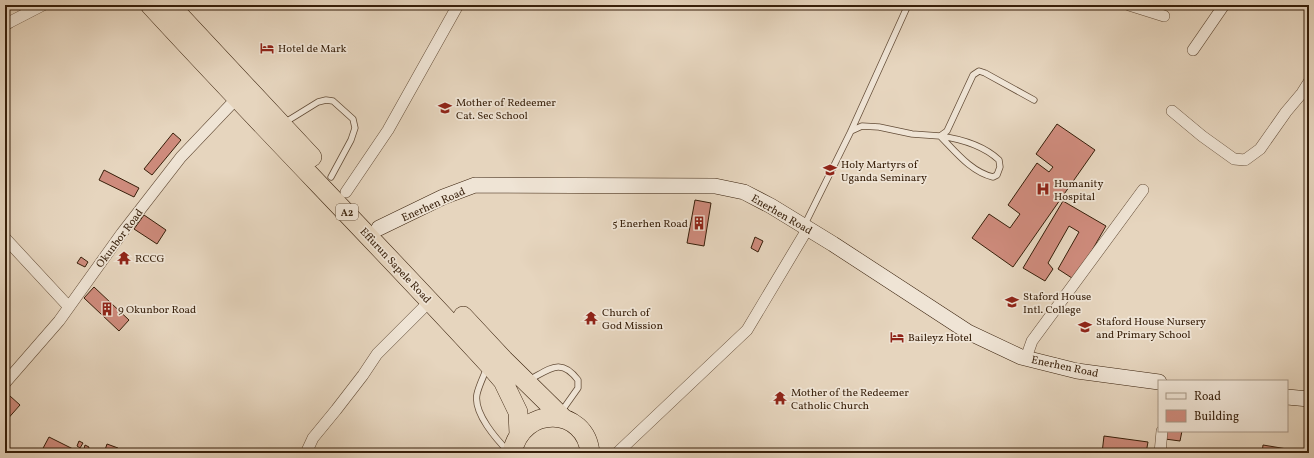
<svg xmlns="http://www.w3.org/2000/svg" width="1314" height="458" font-family="Vollkorn,serif">
<style>
.building{fill:#ce8b7c;stroke:#371f0a}
.lines{fill:none;stroke-linecap:round;stroke-linejoin:round}
.lane-casing{stroke:#634c37;stroke-width:7}
.street-casing{stroke:#634c37;stroke-width:12}
.secondary-casing{stroke:#371f0a;stroke-width:16}
.highway-casing{stroke:#371f0a;stroke-width:20}
.lane{stroke:#efe4d5;stroke-width:5.5}
.street{stroke:#efe4d5;stroke-width:11}
.secondary{stroke:#efe4d5;stroke-width:15}
.highway{stroke:#e6d5be;stroke-width:19}
.labels{text-anchor:middle;stroke-width:3.5;stroke-linejoin:round;paint-order:stroke}
.shield{fill:#efe4d5;stroke:#6e5a47;stroke-width:1}
.shield-label{font-size:10px;font-weight:bold;fill:#371f0a}
.poi-label{font-size:11px;fill:#371f0a;stroke:#efe4d5;text-anchor:start}
.street-label{font-size:11px;fill:#371f0a;stroke:#efe4d5}
</style>
<rect width="100%" height="100%" fill="#e6d5be"/>
<filter id="stains"><feTurbulence type="fractalNoise" baseFrequency=".005" numOctaves="4"/><feColorMatrix values="0 0 0 0 .2 0 0 0 0 .09 0 0 0 0 .02 0 0 0 .5 -.17"/></filter>
<radialGradient id="worn" r=".72"><stop offset=".6" stop-color="#630" stop-opacity="0"/><stop offset="1" stop-color="#630" stop-opacity=".3"/></radialGradient>
<path class="building" d="M1057,124L1095,150L1013,267L972,238L989,214L1010,228L1020,214L1008,205L1037,163L1049,172L1053,167L1036,154Z
M173,133L181,140L152,175L144,169Z
M104,170L139,188L134,197L99,180Z
M695,200L711,203L704,246L687,243Z
M1063,201L1106,226L1075,280L1058,269L1079,232L1069,226L1048,263L1053,269L1045,281L1023,268Z
M144,215L166,230L157,244L134,229Z
M755,237L763,241L758,252L751,248Z
M81,257L88,262L85,267L77,263Z
M94,287L129,320L119,331L84,298Z
M10,396L20,405L5,422V402Z
M1166,431H1182L1180,441L1165,439Z
M1104,436L1148,442L1146,453H1102Z
M49,437L73,449L72,451L76,453H43L41,452Z
M79,441L83,443L80,448L77,446Z
M107,444L118,448L117,453H104Z
M85,445L89,447L88,451L84,449Z
M1263,445L1299,451V453H1262Z"/>
<g class="lines">
<g class="lane-casing">
<path id="lane" d="M284,123L318,102L326,100L333,101L353,119L355,128L351,140L331,177
M851,131L862,126L879,127L912,134L940,136L947,131L973,75L979,71L985,73L1034,100
M940,136C961,139 983,145 999,160L1000,167L997,175L993,177C971,172 955,151 940,136Z
M804,226L851,131L908,5
M487,367C484,376 479,385 477,394C473,413 497,440 509,452
M529,380C550,369 561,357 578,380V388L561,412"/>
</g>
<g class="street-casing">
<path id="street" d="M1129,5L1164,16
M5,25L10,22L43,5
M1193,50L1224,5
M1172,111L1202,136L1234,159L1245,160L1260,149L1286,112L1302,93L1309,82
M346,192L388,130L458,5
M5,238L69,307
M1026,358L1032,341L1143,190
M5,383L59,321L122,233L181,157L237,98
M306,453L313,438L336,410L363,375L377,354L430,301
M617,453L747,330L808,228
M1160,453L1162,431"/>
</g>
<g class="secondary-casing">
<path id="secondary" d="M379,228L443,197L475,185L715,186L744,192L771,206L833,244L968,332L1021,357L1077,371L1159,382
M1287,397L1309,399"/>
</g>
<g class="highway-casing">
<path id="highway" d="M150,5C262,127 379,245 491,367L503,381L518,412L519,434
M170,5L312,157
M463,316L504,360L564,419
M512,453C522,404 586,407 590,453"/>
</g>
<use href="#lane" class="lane"/>
<use href="#street" class="street"/>
<use href="#secondary" class="secondary"/>
<use href="#highway" class="highway"/>
</g>
<defs>
<g id="hotel-bare" transform="scale(1.08)"><path d="M-6-4.5h1.5V1H6V5H4.5V3h-9V5H-6ZM-4 0a1.8 1.8 0 1 1 3.6 0ZM.5 0V-2.5h3Q6-2.5 6 0Z" fill="#8f2418" stroke="#efe4d5" stroke-width="2.5" paint-order="stroke"/></g>
<g id="university-bare" transform="scale(1.08)"><path d="M0-5L7-2L0 1L-7-2ZM-4 1L0 2.5L4 1V4Q0 6-4 4Z" fill="#8f2418" stroke="#efe4d5" stroke-width="2.5" paint-order="stroke"/></g>
<g id="hospital-bare" transform="scale(1.08)"><path d="M-5-5h3v3.5h4V-5h3V5h-3V1.5h-4V5h-3Z" fill="#8f2418" stroke="#efe4d5" stroke-width="2.5" paint-order="stroke"/></g>
<g id="building-bare" transform="scale(1.08)"><path d="M-4-6H4V6H1V3H-1V6H-4ZM-2.5-4.3h1.7v1.8h-1.7ZM.8-4.3h1.7v1.8H.8ZM-2.5-1h1.7V.8h-1.7ZM.8-1h1.7V.8H.8Z" fill="#8f2418" stroke="#efe4d5" stroke-width="2.5" paint-order="stroke"/></g>
<g id="temple-bare" transform="scale(1.08)"><path d="M0-6L5-2H3V0L6.5 2.5H4V6H1.5V3h-3V6H-4V2.5H-6.5L-3 0V-2H-5Z" fill="#8f2418" stroke="#efe4d5" stroke-width="2.5" paint-order="stroke"/></g>
<g id="school-bare" transform="scale(1.08)"><path d="M0-5L7-2L0 1L-7-2ZM-4 1L0 2.5L4 1V4Q0 6-4 4Z" fill="#8f2418" stroke="#efe4d5" stroke-width="2.5" paint-order="stroke"/></g>
</defs>
<g fill-rule="evenodd">
<use href="#hotel-bare" x="267" y="48"/>
<use href="#university-bare" x="445" y="108"/>
<use href="#university-bare" x="830" y="170"/>
<use href="#hospital-bare" x="1043" y="189"/>
<use href="#building-bare" x="699" y="223"/>
<use href="#temple-bare" x="124" y="258"/>
<use href="#university-bare" x="1012" y="302"/>
<use href="#building-bare" x="107" y="309"/>
<use href="#temple-bare" x="591" y="318"/>
<use href="#school-bare" x="1085" y="327"/>
<use href="#hotel-bare" x="897" y="337"/>
<use href="#temple-bare" x="780" y="398"/>
</g>
<g class="labels">
<rect class="shield" x="336" y="204" width="22" height="16" rx="3"/>
<g class="shield-label">
<text x="347" y="216">A2</text>
</g>
<g class="poi-label">
<text x="278" y="52">Hotel de Mark</text>
<text x="456" y="106">Mother of Redeemer<tspan x="456" dy="13">Cat. Sec School</tspan></text>
<text x="841" y="168">Holy Martyrs of<tspan x="841" dy="13">Uganda Seminary</tspan></text>
<text x="1054" y="187">Humanity<tspan x="1054" dy="13">Hospital</tspan></text>
<text x="688" y="227" text-anchor="end">5 Enerhen Road</text>
<text x="135" y="262">RCCG</text>
<text x="1023" y="300">Staford House<tspan x="1023" dy="13">Intl. College</tspan></text>
<text x="118" y="313">9 Okunbor Road</text>
<text x="602" y="316">Church of<tspan x="602" dy="13">God Mission</tspan></text>
<text x="1096" y="325">Staford House Nursery<tspan x="1096" dy="13">and Primary School</tspan></text>
<text x="908" y="341">Baileyz Hotel</text>
<text x="791" y="396">Mother of the Redeemer<tspan x="791" dy="13">Catholic Church</tspan></text>
</g>
<g class="street-label">
<text transform="translate(433 204) rotate(-24)" y="4">Enerhen Road</text>
<text transform="translate(782 214) rotate(30)" y="4">Enerhen Road</text>
<text transform="translate(119 238) rotate(-53)" y="4">Okunbor Road</text>
<text transform="translate(396 265) rotate(47)" y="4">Effurun Sapele Road</text>
<text transform="translate(1065 366) rotate(12)" y="4">Enerhen Road</text>
</g>
</g>
<rect width="1314" height="458" fill="none" stroke="#e6d5be" stroke-width="20"/>
<rect x="6" y="6" width="1302" height="446" fill="none" stroke="#371f0a" stroke-width="2"/>
<rect x="10" y="10" width="1294" height="438" fill="none" stroke="#371f0a"/>
<rect x="1158" y="380" width="130" height="52" fill="#efe4d5" stroke="#a59584"/>
<rect x="1166" y="393" width="20" height="6" fill="#efe4d5" stroke="#a59584"/>
<text x="1194" y="400" font-size="12" fill="#371f0a">Road</text>
<rect x="1166" y="410" width="20" height="12" fill="#ce8b7c" stroke="#a59584"/>
<text x="1194" y="420" font-size="12" fill="#371f0a">Building</text>
<rect width="100%" height="100%" filter="url(#stains)"/>
<rect width="100%" height="100%" fill="url(#worn)"/>
</svg>
